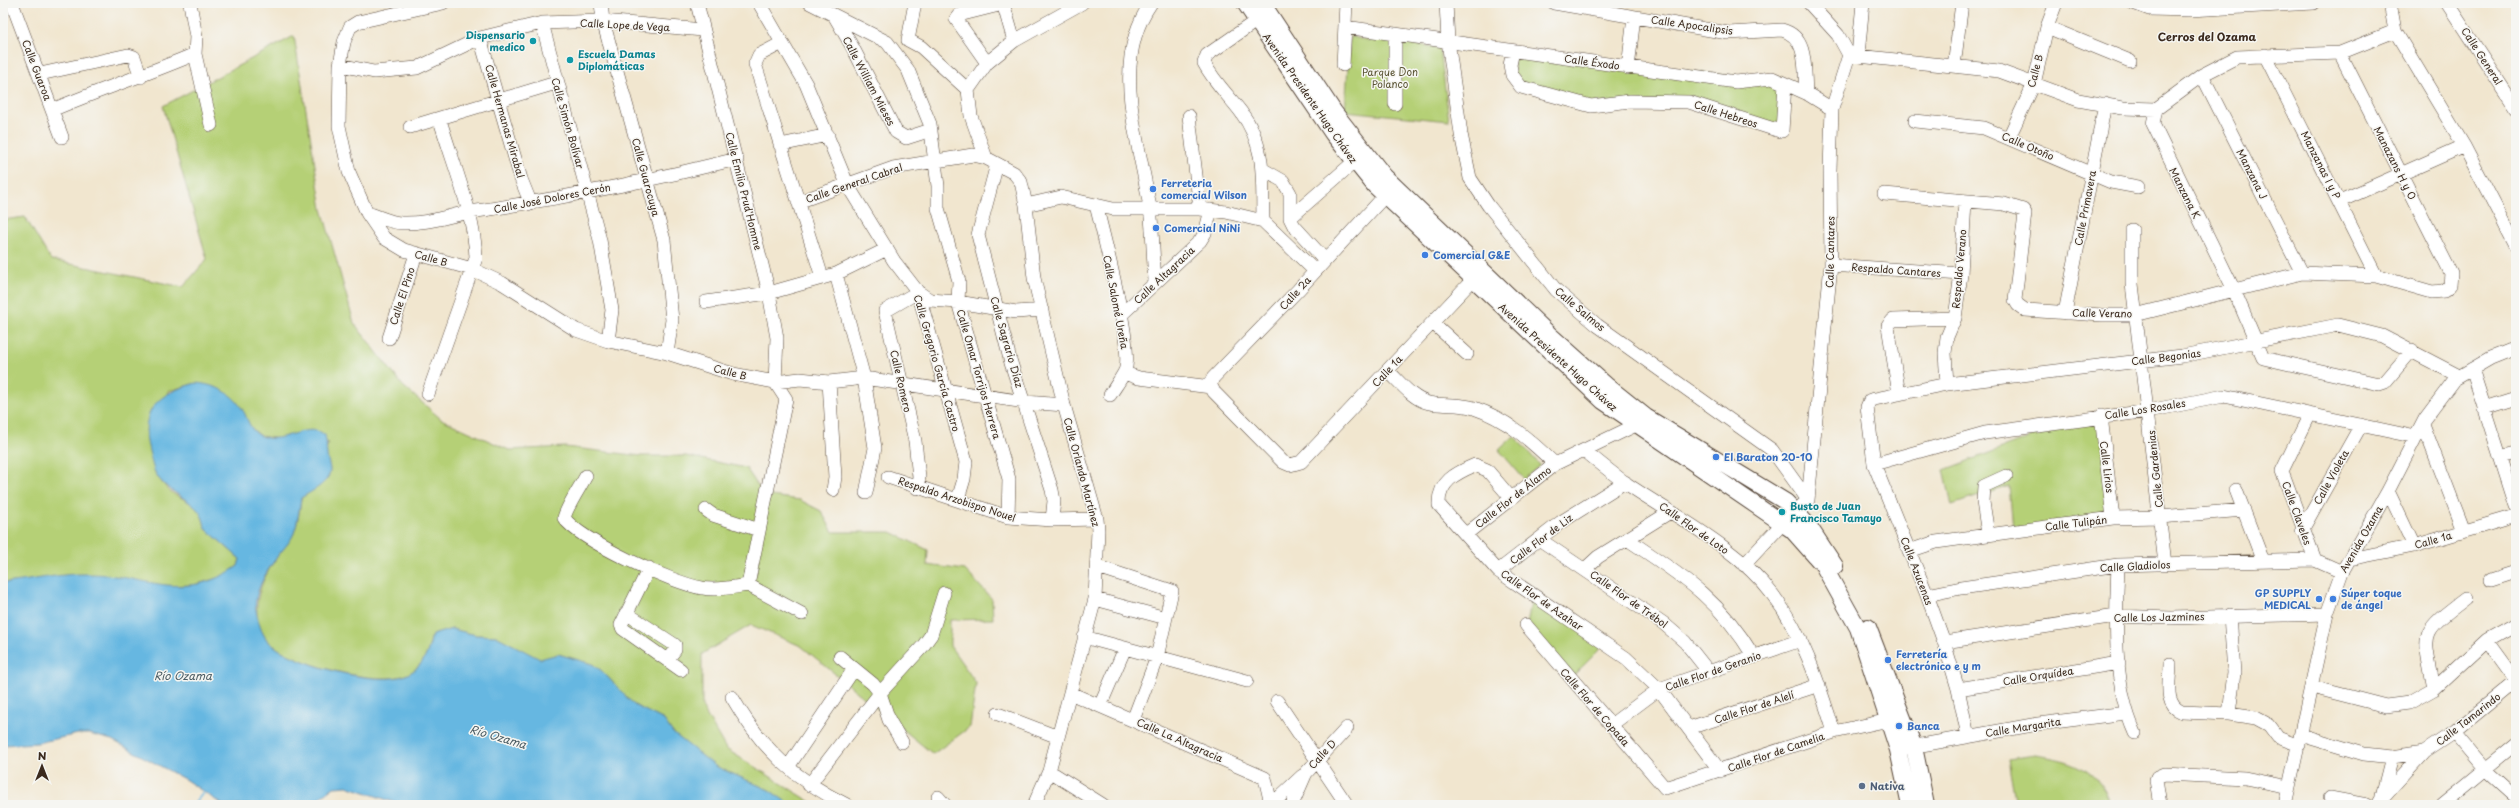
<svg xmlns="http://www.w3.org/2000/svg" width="2519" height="808" font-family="'Playpen Sans',sans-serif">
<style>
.green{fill:#b5d076;stroke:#787d4a}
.water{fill:#66b7e1;stroke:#507080}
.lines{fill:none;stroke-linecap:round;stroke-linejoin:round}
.stream{stroke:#66b7e1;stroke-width:2.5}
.minor-casing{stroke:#564639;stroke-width:14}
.major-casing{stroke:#564639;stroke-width:18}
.minor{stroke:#fff;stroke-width:13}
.major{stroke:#fff;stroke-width:16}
.culture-dot{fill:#0f9aa8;stroke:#f6f6f2;stroke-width:1.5}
.shop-dot{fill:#3f7fe0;stroke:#f6f6f2;stroke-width:1.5}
.service-dot{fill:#5c6f8a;stroke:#f6f6f2;stroke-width:1.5}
.labels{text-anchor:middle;stroke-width:3;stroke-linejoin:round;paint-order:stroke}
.street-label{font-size:10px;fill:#3b2a1e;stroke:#f6f6f2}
.culture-label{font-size:10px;font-weight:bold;fill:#0d838f;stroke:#f6f6f2;text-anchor:start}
.park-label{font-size:10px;fill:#5a5434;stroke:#f6f6f2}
.shop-label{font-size:10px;font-weight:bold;fill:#366cbe;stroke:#f6f6f2;text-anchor:start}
.service-label{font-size:10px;font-weight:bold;fill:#4e5e75;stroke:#f6f6f2;text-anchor:start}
.neighbourhood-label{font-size:11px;font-weight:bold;fill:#3b2a1e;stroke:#f6f6f2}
.water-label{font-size:11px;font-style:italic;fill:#4a5b62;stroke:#f6f6f2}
</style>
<rect width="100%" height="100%" fill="#f6f6f2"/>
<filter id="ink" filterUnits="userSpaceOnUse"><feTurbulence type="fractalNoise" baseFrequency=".025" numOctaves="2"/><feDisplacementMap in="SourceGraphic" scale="8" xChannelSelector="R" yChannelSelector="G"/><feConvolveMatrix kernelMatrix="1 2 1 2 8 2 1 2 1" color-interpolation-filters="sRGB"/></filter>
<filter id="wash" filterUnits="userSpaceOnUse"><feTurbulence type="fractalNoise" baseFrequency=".012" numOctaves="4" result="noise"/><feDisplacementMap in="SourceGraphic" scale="16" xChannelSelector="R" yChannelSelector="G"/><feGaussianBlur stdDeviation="0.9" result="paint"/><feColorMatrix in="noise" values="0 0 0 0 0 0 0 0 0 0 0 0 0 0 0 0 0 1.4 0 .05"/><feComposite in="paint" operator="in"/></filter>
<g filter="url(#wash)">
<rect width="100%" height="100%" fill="#f1e6cf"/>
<path class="green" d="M294,36L322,209L354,323L403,386L441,419L509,450L565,447L642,456H686L746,468L764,495L800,500L821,511L833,532H891L928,550L927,565L965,570L992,599L993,619L950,620V646L976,683L970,727L933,754L801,646L751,625L702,654V707L726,749L816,805H791L769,790L715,766L673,733L664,720L634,705L602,671L592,664L558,654L540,660L496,636L476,635L452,629L432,635C428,652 425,665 408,674C380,688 289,663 268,641C264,637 259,628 258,622C253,597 265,573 280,553C285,547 291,540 294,533C298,522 300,510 301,498L319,486L330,471L326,451L328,443L313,430L280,439L261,436L250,427L246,417L196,383L169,391L155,473C160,480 167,490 174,494C189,502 203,508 205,528L240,559L238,566L224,576L194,585L159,586L112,576L3,583V220L25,217L51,260L183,287L207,259L163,106Z
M1350,36L1368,41L1378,39L1440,48L1449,121L1345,111Z
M1514,53L1771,80L1783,85L1781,131L1689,100L1590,104L1522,84L1514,74Z
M2100,417L2111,516L2013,529L2009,486L1952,505L1944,470L2071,422Z
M1514,436L1540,465L1524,479L1499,450Z
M1532,597L1604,645L1571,678L1527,625Z
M2035,755C2075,761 2095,767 2112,805H2016L2008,759Z"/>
<path class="water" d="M196,383C218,385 235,394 245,414C249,423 251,431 261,436C282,446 307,420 325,435C327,442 326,447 327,454C327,459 330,465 330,470C330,483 310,492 301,498C299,510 298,522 294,533C291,541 285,547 280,553C269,567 253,592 256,610C258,620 261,633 268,641C289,663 380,689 408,674C425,665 428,652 432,635L452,629L476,635L496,636L540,659L558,654L592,664L602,671L634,705L664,720L673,733L715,766L769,790L791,805H402L347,786L334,787L310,805H223L186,780L112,740L89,734H78L37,743L3,745V583C31,581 60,573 88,574C146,574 181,605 238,566L240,559L205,528C203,502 176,498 161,481C153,473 152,462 149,451C138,409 159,393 196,383Z"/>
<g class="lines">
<path class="stream" d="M193,805L205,790"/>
</g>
</g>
<g filter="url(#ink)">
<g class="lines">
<g class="minor-casing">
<path id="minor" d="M12,3L62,137
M190,3L196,37L195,54L211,125
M443,3L358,22L350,27L344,42L340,65L339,126L349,172L367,213L384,238L404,250L472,269L502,283L576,330L608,341L667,353L733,374L775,382L800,379L829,382L864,378L1025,402L1064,405
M601,3L603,21L664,240L672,320L667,353
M697,3L769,293L777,338L775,382
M759,3L806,84L848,186L894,261L918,292L966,462L964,479L958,499
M810,3L887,42L908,70L930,124L938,186V208L959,281L958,302L1009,479L1008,517
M915,3L908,40L921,47L968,90
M1003,3L1014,41
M1151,3C1109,63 1140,142 1150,208C1153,232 1153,257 1155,281
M1446,3L1448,41L1461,134L1470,178L1488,205L1556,290L1597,325L1772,450L1808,500
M1554,3L1728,33L1782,30C1809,37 1804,70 1806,93
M2133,3L2149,9L2190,10L2314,3
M2390,3L2395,31L2464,146L2516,246
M2447,3L2516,108
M835,17L853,48L896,132L906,138L931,130
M1256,21L1207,55L1204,63C1214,82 1229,96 1241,112C1267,147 1262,180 1263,221
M542,23L600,240L612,310L608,341
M1345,27L1736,82L1772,78L1806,93L1832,109
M2047,27L2130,61
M2395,31L2340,53L2237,57L2202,75L2156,109L2153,124L2234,290L2263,358L2379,384L2385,382L2412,350
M480,38L521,179L531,204
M782,43L759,55L755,64L822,277
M1513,51L1510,65L1512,75L1521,87L1591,106L1630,101L1689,102L1780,131H1782L1785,84
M1849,55L1999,71L2078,100L2123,108L2156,109
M1858,55L1863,3
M2265,55L2376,276
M987,63L956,19L959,15L1003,4
M340,65L374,72L417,68L480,38L542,23L603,21L703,30
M1343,65L1346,3
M1954,66L1962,3
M1628,68L1634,17
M40,74L128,55L134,57L141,77
M2202,75L2302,273
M1395,104V34
M52,110C99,90 148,74 195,54
M1189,116L1200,209
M1915,121L1984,128L2111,182L2138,187
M410,127L556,83
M2009,137L2034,84L2047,27L2056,3
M780,145L828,135
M986,158L971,116L968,90L987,63L1014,41L1082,3
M997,164L978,235L1011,363L1052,490L1054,501L1052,520
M1262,169L1283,181L1290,193V218L1294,226L1325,260
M1392,188L1298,290L1213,378L1210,384L1214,392L1283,462L1290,465L1301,462L1480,272
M1884,194L2004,204L2023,210L2025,213L2015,300L2018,305L2025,310L2102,315H2135L2302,273L2376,276L2432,292L2444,291L2450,286L2451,273L2340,53
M2340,201L2464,146
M798,202L893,168L973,155L986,158L1014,173L1021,182L1026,205L1061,197L1113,209H1200L1226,212L1263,221L1315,271
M1026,205L1034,278L1064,405L1097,519L1098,530L1095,599L1049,771L1034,805
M1096,205C1103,234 1134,349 1125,371C1121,379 1115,387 1110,395
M367,213C378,216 391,223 402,223C427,224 447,216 470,212C560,199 649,181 737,159
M1290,218L1355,161
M2132,230V284L2165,564
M1831,265L1961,274
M836,274L864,378L875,448L866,493
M706,302L769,293L836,274L887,249
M2065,313L2105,104
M1121,315L1200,241L1205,233L1211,210
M1433,323L1467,354
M389,338L416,254
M2472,369L2516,506
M1388,371C1400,382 1412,399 1429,403C1444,406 1459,403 1474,408C1507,419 1531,441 1555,464
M1124,373L1139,378L1211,387
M775,382L786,399L748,585L802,614
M829,382L835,477L833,490
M1947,384L1945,353L1947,337L1955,318L1961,274L1965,201
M428,394L476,258C475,216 452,161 440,120
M1899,394L1888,326L1893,320L1955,318
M2484,408L2516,398
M2101,416L2113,518
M2309,416L2282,471L2315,560
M2423,424L2464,531
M1584,450C1597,461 1611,472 1624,482C1675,517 1735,545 1773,595C1804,636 1819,684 1834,732
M2500,457L2516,453
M1874,464L1985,433L2148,411L2224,396L2416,437
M586,476C580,487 566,508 564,518C581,541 672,583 702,588C717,591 733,587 748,585
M888,477L1008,517L1052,520L1097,519
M917,488L919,477L915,441L885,311L918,292L930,300L958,302L1016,312L1042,310
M2236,490L2263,561
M2388,491L2414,546
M1511,498L1487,470L1475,465C1456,473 1438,482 1439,505L1498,571L1626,658L1659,689L1720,771
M706,510L713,515L759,530
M2302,530L2361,425
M1466,534L1555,464L1636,425L1643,419
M1988,534L1983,502L1984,486L2006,476
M1539,539L1663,623L1685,642L1708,671
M1627,539C1682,576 1719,598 1754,657
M1909,551L1936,542L2113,518L2160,517L2244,510
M2350,559L2414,546L2516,516
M1744,565L1783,523L1808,500L1831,265L1830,170L1832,109L1849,55L1838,35L1809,3
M2118,565C2116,620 2112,683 2135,733
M1098,567L1172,591L1157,657L1133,720
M649,568L621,625L623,629L681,670
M1585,569L1598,557L1670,512
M1498,571L1561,522L1625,482
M2491,580L2516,572
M1927,595L1961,588L2118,565L2315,560L2342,572
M1095,599L1166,618
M626,613L675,645V650L667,660
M1526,625L1665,788L1834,732L1889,720
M1084,637L1247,681
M2487,640L2516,680
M1944,642L2116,616L2171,618L2327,614
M2170,664C2170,680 2163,705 2182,712L2229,714L2256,718L2269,725L2278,737L2299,745
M2312,687L2386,706L2409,703L2434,689L2487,640L2516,624
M1958,689L2119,663
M2434,689C2424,632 2417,635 2465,599
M1070,693L1265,778L1271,804
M732,697C761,748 795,780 847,805
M1277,701L1347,805
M1100,706L1125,648
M998,714L1058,737
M2229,714L2234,673L2230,615
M1611,725L1659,689L1801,640
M1689,728L1819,685
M2454,732L2485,769L2516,797
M2301,735L2364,754L2392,757L2424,752L2454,732L2516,681
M1968,736L1958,689L1944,642L1927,595L1874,464L1867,407L1870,400L1947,384L2182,356L2338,325L2382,336L2459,376
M902,742L889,720L880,693L923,646L931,635L944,593
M1905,748L2038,724L2126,713
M788,767L854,669
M1049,771L1103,805
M809,785L880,693L873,684L840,657
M2382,796L2392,757
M938,797L945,805
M2330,798L2367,805
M1271,805L1302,776
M1292,805L1306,773L1347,728
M2160,805L2156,780L2157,777L2164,774L2245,778L2289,787
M2285,805L2327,614L2342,572L2388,491L2425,419L2455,379L2491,358L2516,348
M2378,805L2382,798L2424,752
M2442,805L2516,744"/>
</g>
<g class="major-casing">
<path id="major" d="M1245,3L1333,134L1375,186L1603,401L1792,530L1823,565L1858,628L1898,750L1910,805
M1262,3L1334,112L1384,176L1551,336L1606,385L1646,417L1786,502L1808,525L1835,566
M1868,627L1914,747L1926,805"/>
</g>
<use href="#minor" class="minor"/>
<use href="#major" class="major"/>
</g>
</g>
<g class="culture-dot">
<circle cx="533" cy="41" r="4"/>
<circle cx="570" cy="60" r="4"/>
<circle cx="1782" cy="512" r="4"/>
</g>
<g class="shop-dot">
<circle cx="1153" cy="189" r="4"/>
<circle cx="1156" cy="228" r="4"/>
<circle cx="1425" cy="255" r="4"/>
<circle cx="1716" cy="457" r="4"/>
<circle cx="2319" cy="599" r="4"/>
<circle cx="2333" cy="599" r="4"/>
<circle cx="1888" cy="660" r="4"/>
<circle cx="1899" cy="726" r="4"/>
</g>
<circle class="service-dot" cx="1862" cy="786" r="4"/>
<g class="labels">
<g class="street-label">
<text transform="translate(625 25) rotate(3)" y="4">Calle Lope de Vega</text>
<text transform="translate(1692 25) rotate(8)" y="4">Calle Apocalipsis</text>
<text transform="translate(2482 56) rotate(57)" y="4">Calle General</text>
<text transform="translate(1592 62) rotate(8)" y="4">Calle Éxodo</text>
<text transform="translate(37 70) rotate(69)" y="4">Calle Guaroa</text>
<text transform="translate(2035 71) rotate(-75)" y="4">Calle B</text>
<text transform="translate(869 81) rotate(62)" y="4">Calle William Mieses</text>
<text transform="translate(1310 98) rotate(55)" y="4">Avenida Presidente Hugo Chávez</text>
<text transform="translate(1726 114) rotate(18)" y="4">Calle Hebreos</text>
<text transform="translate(505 121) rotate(74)" y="4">Calle Hermanas Mirabal</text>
<text transform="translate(568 123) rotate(74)" y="4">Calle Simón Bolívar</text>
<text transform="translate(2028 146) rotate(23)" y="4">Calle Otoño</text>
<text transform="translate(2395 163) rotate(63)" y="4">Manazans H y O</text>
<text transform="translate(2321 165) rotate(63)" y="4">Manzanas I y P</text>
<text transform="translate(2252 174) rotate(63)" y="4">Manzana J</text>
<text transform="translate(646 177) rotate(75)" y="4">Calle Guarocuya</text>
<text transform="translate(854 183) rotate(-19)" y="4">Calle General Cabral</text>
<text transform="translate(744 191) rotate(76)" y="4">Calle Emilio Prud'Homme</text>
<text transform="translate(2185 193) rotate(63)" y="4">Manzana K</text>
<text transform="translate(552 198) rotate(-11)" y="4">Calle José Dolores Cerón</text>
<text transform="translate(2085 208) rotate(-79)" y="4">Calle Primavera</text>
<text transform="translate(1830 252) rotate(-89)" y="4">Calle Cantares</text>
<text transform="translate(431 258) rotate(16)" y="4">Calle B</text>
<text transform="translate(1959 269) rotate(-85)" y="4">Respaldo Verano</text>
<text transform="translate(1896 270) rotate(4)" y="4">Respaldo Cantares</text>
<text transform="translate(1164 275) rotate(-43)" y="4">Calle Altagracia</text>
<text transform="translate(1295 293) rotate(-48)" y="4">Calle 2a</text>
<text transform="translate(402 296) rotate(-72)" y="4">Calle El Pino</text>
<text transform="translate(1116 302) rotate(79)" y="4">Calle Salomé Ureña</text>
<text transform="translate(1580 309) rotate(40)" y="4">Calle Salmos</text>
<text transform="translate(2102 313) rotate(1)" y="4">Calle Verano</text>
<text transform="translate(1007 342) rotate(74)" y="4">Calle Sagrario Díaz</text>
<text transform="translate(1558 357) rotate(42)" y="4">Avenida Presidente Hugo Chávez</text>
<text transform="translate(2166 357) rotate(-7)" y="4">Calle Begonias</text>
<text transform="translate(937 363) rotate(74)" y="4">Calle Gregorio García Castro</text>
<text transform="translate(1387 371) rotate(-47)" y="4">Calle 1a</text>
<text transform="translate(730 372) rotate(15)" y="4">Calle B</text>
<text transform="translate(979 374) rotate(74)" y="4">Calle Omar Torrijos Herrera</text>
<text transform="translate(901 381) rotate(77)" y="4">Calle Romero</text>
<text transform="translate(2145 409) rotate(-9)" y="4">Calle Los Rosales</text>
<text transform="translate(2107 467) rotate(83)" y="4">Calle Lirios</text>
<text transform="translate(2155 469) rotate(-96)" y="4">Calle Gardenias</text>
<text transform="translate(1082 472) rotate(75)" y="4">Calle Orlando Martínez</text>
<text transform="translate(2331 477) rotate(-61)" y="4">Calle Violeta</text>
<text transform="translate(1513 497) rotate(-38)" y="4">Calle Flor de Álamo</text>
<text transform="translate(957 499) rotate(18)" y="4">Respaldo Arzobispo Nouel</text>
<text transform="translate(2297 513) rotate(70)" y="4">Calle Claveles</text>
<text transform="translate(2076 523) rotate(-7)" y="4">Calle Tulipán</text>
<text transform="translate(1694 528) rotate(35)" y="4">Calle Flor de Loto</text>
<text transform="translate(1541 539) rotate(-37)" y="4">Calle Flor de Liz</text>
<text transform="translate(2361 539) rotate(-60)" y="4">Avenida Ozama</text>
<text transform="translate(2433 540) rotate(-16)" y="4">Calle 1a</text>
<text transform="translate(2135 566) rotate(-3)" y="4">Calle Gladiolos</text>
<text transform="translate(1917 571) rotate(69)" y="4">Calle Azucenas</text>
<text transform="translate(1629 599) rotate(35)" y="4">Calle Flor de Trébol</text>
<text transform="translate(1542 600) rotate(35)" y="4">Calle Flor de Azahar</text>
<text transform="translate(2159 617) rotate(-1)" y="4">Calle Los Jazmines</text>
<text transform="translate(1713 671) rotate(-19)" y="4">Calle Flor de Geranio</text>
<text transform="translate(2038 676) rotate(-9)" y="4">Calle Orquídea</text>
<text transform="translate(1595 707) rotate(49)" y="4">Calle Flor de Copada</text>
<text transform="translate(1754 707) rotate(-18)" y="4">Calle Flor de Alelí</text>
<text transform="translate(2468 719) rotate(-38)" y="4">Calle Tamarindo</text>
<text transform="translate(2023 727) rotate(-9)" y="4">Calle Margarita</text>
<text transform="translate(1180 740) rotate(24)" y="4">Calle La Altagracia</text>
<text transform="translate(1776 752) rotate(-19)" y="4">Calle Flor de Camelia</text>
<text transform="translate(1322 754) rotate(-48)" y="4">Calle D</text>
</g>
<g class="culture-label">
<text x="525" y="39" text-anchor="end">Dispensario<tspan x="525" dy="12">medico</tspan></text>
<text x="578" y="58">Escuela Damas<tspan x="578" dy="12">Diplomáticas</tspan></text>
<text x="1790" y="510">Busto de Juan<tspan x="1790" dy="12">Francisco Tamayo</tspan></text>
</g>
<g class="park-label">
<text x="1390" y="76">Parque Don<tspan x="1390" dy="12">Polanco</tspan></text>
</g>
<g class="shop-label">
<text x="1161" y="187">Ferreteria<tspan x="1161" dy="12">comercial Wilson</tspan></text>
<text x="1164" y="232">Comercial NiNi</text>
<text x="1433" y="259">Comercial G&amp;E</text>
<text x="1724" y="461">El Baraton 20-10</text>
<text x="2311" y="597" text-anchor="end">GP SUPPLY<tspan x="2311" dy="12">MEDICAL</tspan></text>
<text x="2341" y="597">Súper toque<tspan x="2341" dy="12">de ángel</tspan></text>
<text x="1896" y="658">Ferretería<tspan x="1896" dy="12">electrónico e y m</tspan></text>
<text x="1907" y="730">Banca</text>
</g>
<g class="service-label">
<text x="1870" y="790">Nativa</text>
</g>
<g class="neighbourhood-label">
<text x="2207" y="41">Cerros del Ozama</text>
</g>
<g class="water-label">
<text x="183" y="680">Río Ozama</text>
<text transform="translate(498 737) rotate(16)" y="4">Río Ozama</text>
</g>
</g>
<rect width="2519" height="808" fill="none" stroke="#f6f6f2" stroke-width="16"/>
<g transform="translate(42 766)" stroke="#f6f6f2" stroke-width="3" paint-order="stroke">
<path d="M0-3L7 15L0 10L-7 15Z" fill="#3b2a1e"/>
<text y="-6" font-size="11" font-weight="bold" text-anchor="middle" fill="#3b2a1e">N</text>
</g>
</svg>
